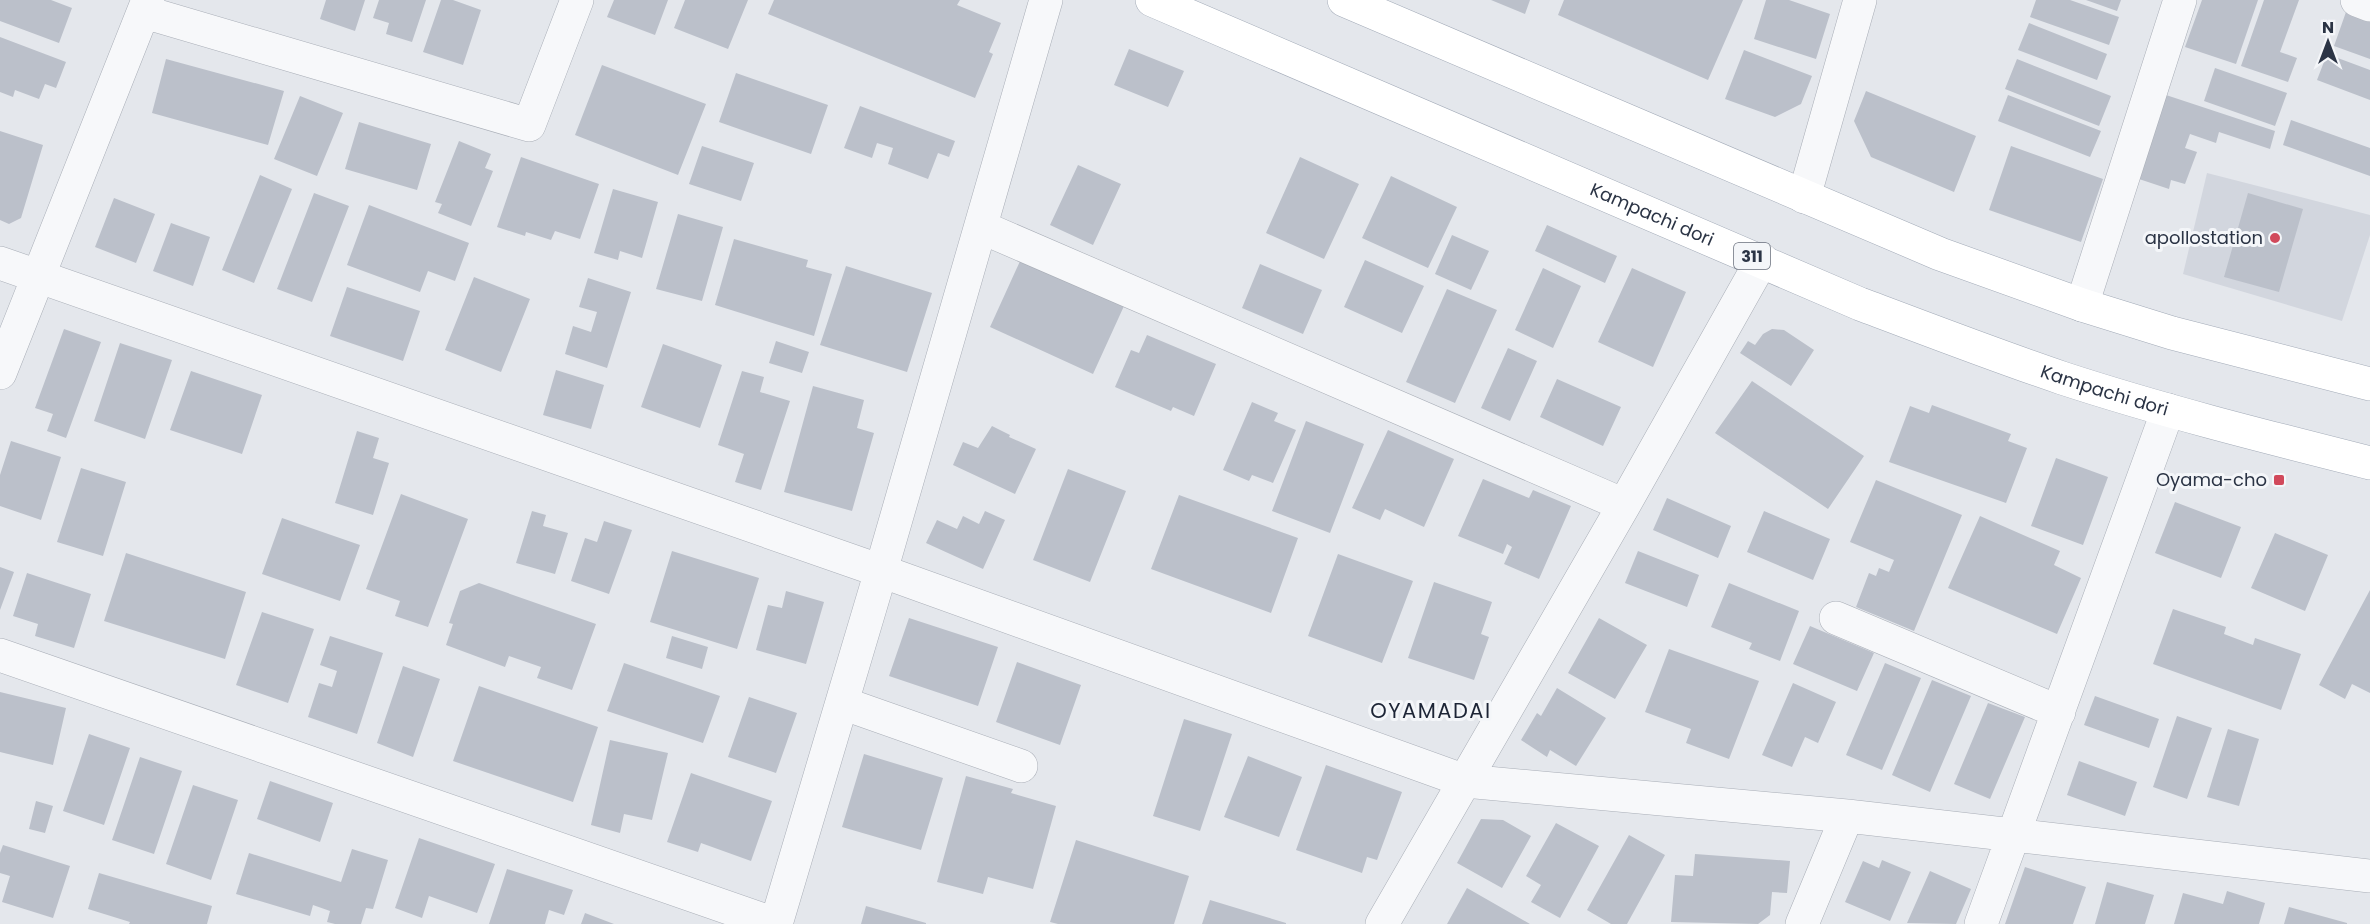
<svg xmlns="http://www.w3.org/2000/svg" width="2370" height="924" font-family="Poppins,sans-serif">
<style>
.built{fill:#d2d6de}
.building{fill:#bbc0ca}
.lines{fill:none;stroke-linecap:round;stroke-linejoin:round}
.minor-casing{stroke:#a9aeb7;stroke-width:34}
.major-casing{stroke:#a3abb8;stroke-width:34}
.minor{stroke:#f7f8fa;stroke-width:33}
.major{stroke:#fff;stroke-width:33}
.poi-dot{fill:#d1495b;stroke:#f4f6f9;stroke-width:2}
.labels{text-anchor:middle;stroke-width:6;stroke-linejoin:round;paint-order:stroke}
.shield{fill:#f4f6f9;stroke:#676e7b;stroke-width:1.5}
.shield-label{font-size:16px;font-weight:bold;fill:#2b3445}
.street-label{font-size:18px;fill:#2b3445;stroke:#f4f6f9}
.poi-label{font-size:18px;fill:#2b3445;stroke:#f4f6f9;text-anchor:end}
.quarter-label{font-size:21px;letter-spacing:1.5px;fill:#1d2536;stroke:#f4f6f9}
</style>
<rect width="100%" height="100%" fill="#e4e7ec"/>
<path class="built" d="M2207,173L2370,215V235L2342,321L2183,274Z"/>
<path class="building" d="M0,0H51L72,8L59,43L0,21Z
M326,0H365L355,31L320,19Z
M379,0H426L412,42L386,34L389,23L373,18Z
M441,0H453L481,10L463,65L423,52Z
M614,0H668L655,35L607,17Z
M685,0H748L728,49L674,28Z
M774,0H960L957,5L1001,23L989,52L993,54L975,98L768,14Z
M1491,0H1530L1525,14Z
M1564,0H1743L1708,80L1558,15Z
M1766,0H1789L1830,14L1816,59L1754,39Z
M2036,0H2070L2119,17L2109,45L2030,17Z
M2086,0H2121L2117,11Z
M2202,0H2258L2236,64L2185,47Z
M2264,0H2299L2280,52L2297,58L2288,82L2241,66Z
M2346,12L2370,21V59L2334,46Z
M2029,23L2107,54L2097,80L2018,50Z
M0,37L66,62L56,88L45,84L39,99L15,90L13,97L0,92Z
M1129,49L1184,71L1168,107L1114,85Z
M1744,50L1812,76L1801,104L1775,117L1725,99Z
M2327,54L2370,70V100L2317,80Z
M166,59L284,91L268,145L152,113Z
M2017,59L2111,96L2099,126L2005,89Z
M602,65L706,104L678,175L575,135Z
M2215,68L2287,93L2275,126L2204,101Z
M736,73L828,105L811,154L719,122Z
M1866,91L1976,136L1954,192L1871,157L1854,121Z
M2008,95L2101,131L2090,157L1998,121Z
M2166,95L2275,131L2270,149L2219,132L2216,143L2190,134L2185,148L2197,152L2185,184L2171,180L2169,189L2139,179Z
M300,96L343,113L317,176L274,159Z
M860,106L955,141L949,157L938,153L928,179L888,164L893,148L877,143L872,158L844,148Z
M2291,120L2370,148V176L2283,145Z
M359,122L431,144L417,190L345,169Z
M0,131L43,145L21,218L9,224L0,220Z
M459,141L491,154L485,168L493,171L471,226L438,213L442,204L435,202Z
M702,146L754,163L741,201L689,184Z
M2011,146L2103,179L2081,242L1989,210Z
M521,157L599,184L580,239L555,231L551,240L526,232L525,236L497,227Z
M1300,157L1359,184L1324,259L1266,233Z
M1078,165L1121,184L1093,245L1050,225Z
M260,175L292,189L254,283L222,270Z
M1391,176L1457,207L1428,268L1362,238Z
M613,189L658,202L642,258L620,251L618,260L594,253Z
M314,193L349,206L312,302L277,289Z
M2248,193L2303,209L2279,292L2224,277Z
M114,198L155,214L136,263L95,247Z
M369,205L469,243L455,281L428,271L420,292L347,265Z
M678,214L723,227L702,301L656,289Z
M171,223L210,237L193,286L153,271Z
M1547,225L1617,256L1605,283L1535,251Z
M1452,235L1489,251L1471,290L1435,274Z
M734,239L808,260L806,267L832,274L814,336L715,305Z
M1021,259L1124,306L1093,374L990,327Z
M1365,260L1424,286L1402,333L1344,307Z
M1260,264L1322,290L1303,334L1242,308Z
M846,266L932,293L907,372L820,345Z
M1543,268L1581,286L1553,348L1515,330Z
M1632,268L1686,292L1653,367L1598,342Z
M474,277L530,299L501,372L445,350Z
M588,278L631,292L607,368L565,354L573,326L591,332L597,312L579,307Z
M347,287L420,311L403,361L330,336Z
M1447,289L1497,310L1455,403L1406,382Z
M64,329L101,342L66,438L47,431L53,414L35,408Z
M1772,329L1784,330L1814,350L1791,386L1740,353L1748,341L1755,345L1763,334Z
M1147,335L1216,364L1194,416L1173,407L1171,411L1115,387L1131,350L1139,353Z
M776,341L809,352L802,373L769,363Z
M120,343L172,360L145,439L94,421Z
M663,344L722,365L700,428L641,407Z
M1508,348L1537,361L1510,421L1481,408Z
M556,370L604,385L591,429L543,415Z
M191,371L262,395L242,454L170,430Z
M742,371L764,377L760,392L790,401L761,490L735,482L744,454L718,445Z
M1557,379L1621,407L1603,446L1540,417Z
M1752,381L1864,456L1828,509L1715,433Z
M813,386L864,400L857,428L874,433L852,511L784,492Z
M1252,402L1278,413L1274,421L1296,430L1273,483L1252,475L1249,481L1223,470Z
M1932,405L2011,434L2008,441L2027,448L2006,503L1889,462L1910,406L1929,413Z
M1306,421L1364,444L1330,533L1272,511Z
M992,426L1010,435L1009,437L1036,449L1015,494L953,465L963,442L978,448Z
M1388,430L1454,459L1424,527L1385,509L1380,520L1352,508Z
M357,431L379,438L373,458L389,463L373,515L335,503Z
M11,441L61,457L41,520L0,506V475Z
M2056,458L2108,477L2083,545L2031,526Z
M81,468L126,482L103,556L57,542Z
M1068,469L1126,491L1090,582L1033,560Z
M1483,479L1529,498L1533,490L1571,506L1539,579L1504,564L1512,547L1507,544L1503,554L1458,536Z
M1876,480L1962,515L1914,631L1856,607L1869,573L1876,576L1879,568L1889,572L1894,560L1850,542Z
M401,494L468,519L428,627L395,616L400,601L366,589Z
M1179,495L1298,538L1271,613L1151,569Z
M1667,498L1731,526L1718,558L1653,530Z
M2175,502L2241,527L2221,578L2155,553Z
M532,511L546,515L543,526L568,533L555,574L516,563Z
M985,511L1005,520L983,569L926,543L937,520L957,529L963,516L979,524Z
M1764,511L1830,539L1813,580L1747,552Z
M1980,516L2060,551L2054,565L2081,578L2057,634L1948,588Z
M282,518L360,545L340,601L262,574Z
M604,521L632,530L609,594L571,581L585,538L597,542Z
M2275,533L2328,555L2305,611L2251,588Z
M672,551L759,578L737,649L650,622Z
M1638,551L1699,575L1687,607L1625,583Z
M126,553L246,592L225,659L104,621Z
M1338,554L1413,581L1382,663L1308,636Z
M0,567L14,572L0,610Z
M27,573L91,594L74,648L35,636L38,624L13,616Z
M1434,582L1492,602L1481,634L1489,637L1474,680L1408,658Z
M479,583L596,624L572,690L537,678L541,667L509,656L505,667L446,645L453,624L449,623L460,591Z
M1729,583L1799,611L1780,661L1749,649L1752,643L1711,627Z
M2370,590V693L2352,684L2345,699L2319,685Z
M786,591L824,602L806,664L756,650L768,605L782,608Z
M2173,609L2226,627L2224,634L2253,645L2255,638L2301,654L2281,710L2153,664Z
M262,612L314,629L288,703L236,685Z
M909,618L998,647L978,706L889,676Z
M1599,618L1647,645L1615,699L1568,673Z
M1810,626L1874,653L1857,691L1793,664Z
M330,636L383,653L357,734L308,717L319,683L332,687L337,671L320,665Z
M672,636L708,647L702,669L666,658Z
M1669,649L1759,681L1729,759L1686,743L1691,729L1645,712Z
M1017,662L1081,685L1060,745L996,722Z
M624,663L720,696L703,743L607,711Z
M1885,663L1921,678L1882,770L1846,755Z
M403,666L440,679L413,757L377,743Z
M1932,680L1971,696L1930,792L1892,775Z
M1793,683L1836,702L1818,743L1805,737L1792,767L1762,755Z
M479,686L598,727L573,802L453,761Z
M1557,688L1606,718L1576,766L1550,750L1547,757L1521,740L1537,713L1541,716Z
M0,692L66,708L53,765L0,752Z
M2095,696L2159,719L2149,748L2084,725Z
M749,697L797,713L776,773L728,757Z
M1988,703L2025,717L1990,799L1954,784Z
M2177,716L2212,728L2187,799L2153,787Z
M1184,719L1232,734L1200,831L1153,816Z
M2228,729L2259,739L2239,806L2207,797Z
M89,734L130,748L104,825L63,811Z
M610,740L668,753L652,820L624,814L620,833L591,825Z
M864,754L943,778L921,850L842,827Z
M1248,756L1302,777L1279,837L1224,817Z
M140,757L182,771L154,854L112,840Z
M2079,761L2137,782L2125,816L2067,795Z
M1326,765L1402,792L1377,860L1367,857L1362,873L1296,850Z
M691,773L772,801L751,861L701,843L698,852L667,842Z
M966,776L1013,789L1011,793L1056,806L1033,889L988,877L983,894L937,882Z
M270,781L333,803L320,842L257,819Z
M193,785L238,800L211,880L166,864Z
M36,801L53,806L45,833L29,829Z
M1481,819L1503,820L1531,836L1502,888L1457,863Z
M1556,823L1599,846L1560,918L1531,902L1541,885L1526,876Z
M1629,835L1665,855L1627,924H1611L1587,910Z
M419,838L495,864L477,913L429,896L422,918L395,908Z
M1076,840L1189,876L1174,924H1058L1050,922Z
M3,845L70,866L53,918L2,902L10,876L0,873V853Z
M352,849L388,860L373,909L366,908L361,924H335L327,922L330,911L313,905L310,916L236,894L249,853L341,882Z
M1695,854L1790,861L1787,893L1772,892L1770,915L1758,924L1671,922L1675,875L1693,876Z
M1882,860L1911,872L1890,921L1845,902L1863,861L1879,868Z
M2025,867L2086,887L2073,924H2005Z
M507,869L573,890L564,915L549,910L545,924H489Z
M1930,871L1971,889L1956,924L1907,923Z
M99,873L212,906L207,924H129L130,922L88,909Z
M2107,882L2154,895L2145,924H2095Z
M1467,888L1530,924H1447Z
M2227,891L2265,903L2259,924H2174L2183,893L2223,904Z
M1210,900L1286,923V924H1202Z
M866,906L926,923V924H861Z
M2289,907L2347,923V924H2284Z
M585,913L614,924H581Z"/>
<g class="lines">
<g class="minor-casing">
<path id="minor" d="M2357,0L2370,5
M144,12L529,125L577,0
M1804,197L1860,0
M981,227L1624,505
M0,263L881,571L1465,781L1847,816L2370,876
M2082,305L2180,0
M0,373L148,0
M1836,618L2059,712
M0,655L775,924
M842,703L1021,766
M776,924L881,571L1046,0
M1382,924L1624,505L1762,260
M1802,924L1847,816
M1981,924L2168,410"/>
</g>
<g class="major-casing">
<g id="major">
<path id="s1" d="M1152,0L1860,304C1927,329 1994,355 2062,378C2163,411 2267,437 2370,463"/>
<path d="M1344,0L1940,254L2082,305L2172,333L2370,384"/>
</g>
</g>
<use href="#minor" class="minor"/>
<use href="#major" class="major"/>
</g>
<g class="poi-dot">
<circle cx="2275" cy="238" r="6"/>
<rect x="2273" y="474" width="12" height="12" rx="3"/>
</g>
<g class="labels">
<rect class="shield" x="1734" y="243" width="36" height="26" rx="4.5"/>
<g class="shield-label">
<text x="1752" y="262">311</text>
</g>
<g class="street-label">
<text dy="6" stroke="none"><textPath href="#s1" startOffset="544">Kampachi dori</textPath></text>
<text dy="6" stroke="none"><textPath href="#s1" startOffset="1030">Kampachi dori</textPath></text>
</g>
<g class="poi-label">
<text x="2263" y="244">apollostation</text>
<text x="2267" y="486">Oyama-cho</text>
</g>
<g class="quarter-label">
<text x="1431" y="718">OYAMADAI</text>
</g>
</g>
<g transform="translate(2328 42)" stroke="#f4f6f9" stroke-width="4.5" paint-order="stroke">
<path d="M0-4.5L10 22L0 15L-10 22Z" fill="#2b3445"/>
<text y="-9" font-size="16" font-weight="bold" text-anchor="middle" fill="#2b3445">N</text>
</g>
</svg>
